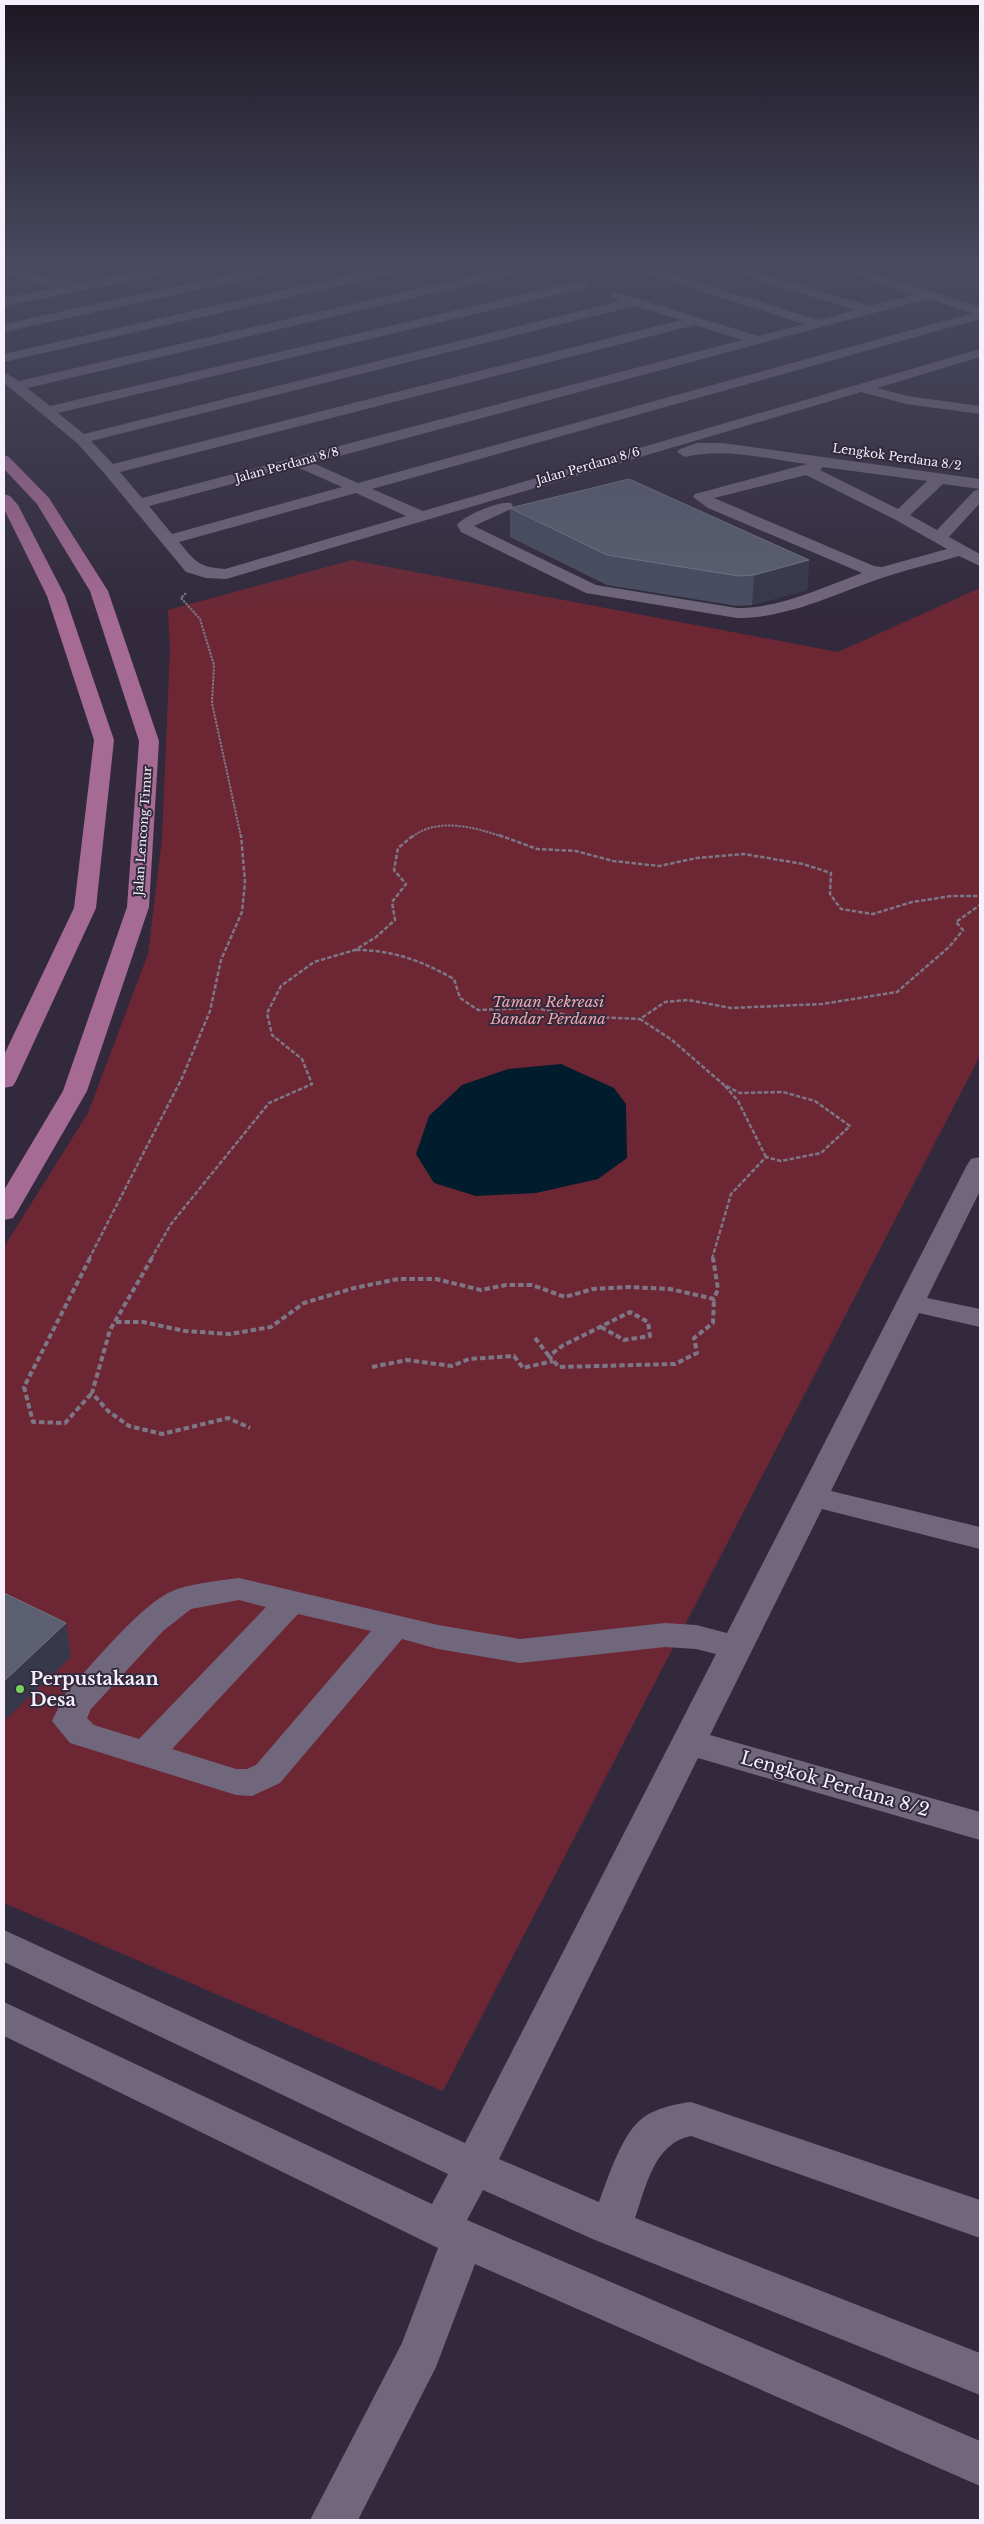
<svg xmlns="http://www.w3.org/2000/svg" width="984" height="2524" font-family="'Libre Baskerville',serif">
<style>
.green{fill:#6d2734}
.water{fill:#001c2d}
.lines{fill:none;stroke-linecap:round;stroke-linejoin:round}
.path-far2{stroke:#7d7686;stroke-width:2;stroke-dasharray:2.5 1;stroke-linecap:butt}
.path-far1{stroke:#7d7686;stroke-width:2.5;stroke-dasharray:4.5 2;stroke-linecap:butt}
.path{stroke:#7d7686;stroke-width:4;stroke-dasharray:5.5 3;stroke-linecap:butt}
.minor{fill:#71677c;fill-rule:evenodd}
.highway{fill:#a56b94;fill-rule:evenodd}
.wall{fill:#494d61}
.shaded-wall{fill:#38384b}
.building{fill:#5b5f71;stroke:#747687}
.poi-dot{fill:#76d25a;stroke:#322a3c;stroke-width:2}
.labels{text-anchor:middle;stroke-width:4;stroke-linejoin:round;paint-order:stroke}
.far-street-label{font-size:12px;fill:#f5f0fc;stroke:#322a3c}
.park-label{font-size:15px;font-style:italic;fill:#f2a6ae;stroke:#322a3c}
.near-poi-label{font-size:18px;font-weight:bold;fill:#f5f0fc;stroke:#322a3c;text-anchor:start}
.near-street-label{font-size:18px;fill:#f5f0fc;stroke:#322a3c}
</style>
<rect width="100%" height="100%" fill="#322a3c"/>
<path class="green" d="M352,560L838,652L980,588V1056L443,2091L4,1903V1247L88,1113L148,954L162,839L170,649L168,610Z"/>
<path class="water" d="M561,1064L614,1088L626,1104L627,1158L598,1179L536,1193L476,1196L434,1183L416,1154L429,1116L462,1085L508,1069Z"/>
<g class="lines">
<path class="path-far2" d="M186,593L181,598L200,619L214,665L212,703L241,837
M412,837C437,817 475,827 503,837"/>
<path class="path-far1" d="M499,835L537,849L576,851L613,861L659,866L697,858L744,854L803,864L831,873L830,894L841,909L873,914L912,902L952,896H980
M356,950C393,950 422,961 454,979L460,998L478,1010L536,1008L571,1016L640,1019
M725,1086L738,1101L766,1157
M89,1259L182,1078L210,1011L221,960L242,912L245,882L241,835
M151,1259L171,1224L269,1103L312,1084L302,1059L272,1035L267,1013L281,986L314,962L355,950L376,937L395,920L392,902L406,884L394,870L398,848L414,835
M712,1259L731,1194L766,1157L781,1161L821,1153L850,1126L815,1101L783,1092L740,1093L724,1085L672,1040L640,1019L665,1002L688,1000L731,1008L822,1004L897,992L949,947L963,930L956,922L980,905"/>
<path class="path" d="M90,1258L24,1387L33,1422L65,1423L92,1393
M152,1258L110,1330L92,1393L108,1411L129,1426L162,1434L228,1418L250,1428
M116,1322H143L185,1331L230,1334L271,1327L304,1303L354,1288L398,1279H436L481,1290L506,1285H532L565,1297L593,1289L629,1287L670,1289L714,1299L718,1289L713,1258
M601,1327L624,1340L650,1336L648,1322L630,1312L562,1346L549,1356L559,1367L675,1364L697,1353L694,1338L713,1323L714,1299
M535,1338L549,1356
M372,1367L407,1360L452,1366L469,1359L514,1356L523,1368L553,1361"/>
<path class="minor" d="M185,262H213L207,266L4,306V298L62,287H47L4,272V264L53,280L75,279V284Z
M288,262H313L307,266L4,332V324Z
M407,262H432L426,266L4,362V354Z
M609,262H630L819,320L855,310L699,262H720L870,306L914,295L816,262H837L980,307V319L372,489L423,511L980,349V357L877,388L907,396L980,406V414L906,404L861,392L226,579L206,578L186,572L104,473L76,442L4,383V372L19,381L525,264L531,268L529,271L27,388L50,406L580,281L585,282L586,285L585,288L58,413L84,434L620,301L610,296L616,292L758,336L804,324ZM927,299L973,313L358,483L313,463ZM634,306L681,320L113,464L91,441ZM695,325L742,340L142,498L120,472ZM297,467L342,487L172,534L149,506ZM356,493L406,516L225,569C198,567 196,562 179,542Z
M972,262H980V267Z
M697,443H723L980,479V489L943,484L910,515L937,530L974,491L980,489V503L949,537L980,554V566L959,556C936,563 912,568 888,576C838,592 791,618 737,618L586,593L461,532L457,525C463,516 500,500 511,503L513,506L511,509L474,526L596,585L737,608C781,608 821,588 862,573L708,508L693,497L695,494L807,464C767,459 724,447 685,457L677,452L680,449ZM823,467L927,481L898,509L820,470ZM806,475L894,519L947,549L882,567L874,566L714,498Z
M980,1157V1191L927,1298L980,1309V1327L919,1313L831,1491L980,1527V1549L822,1509L710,1735L980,1812V1840L698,1758L499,2159L599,2202C608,2178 622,2132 644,2117C657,2108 675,2104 691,2102L980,2200V2238L691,2136C654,2143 646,2187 635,2218L980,2353V2395L595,2240L483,2190L467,2220L980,2441V2486L475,2264L436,2367L358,2520H310L402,2343L438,2248L4,2036V2002L432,2204L448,2174L4,1962V1930L465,2143L716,1654L696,1649L665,1647L520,1663L438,1649L402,1639L280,1783L252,1796L236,1795L70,1743L52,1721L65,1694C91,1666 136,1610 168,1593C189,1583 217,1581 239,1578L438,1625L520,1639L665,1623L696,1625L727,1633L967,1165L971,1159ZM239,1600L266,1607L139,1739L94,1725L87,1718L91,1709L163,1631L191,1609ZM298,1614L371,1631L256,1765L247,1769H236L172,1749Z"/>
<path class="highway" d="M4,455L9,457L49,498L108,591L159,741L149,907L87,1091L17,1212L13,1218L4,1220V1190L63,1091L127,907L139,741L90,591L37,504L4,469Z
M4,494L10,496L18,505L65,596L114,740L96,908L16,1081L13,1086L4,1088V1055L74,908L94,740L47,596L4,509Z"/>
</g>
<path class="wall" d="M510,508L809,560L807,590L752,605L737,606L607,585L510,537Z"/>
<path class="shaded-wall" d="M809,560L807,590L752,605L754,575Z
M66,1623L71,1657L4,1721V1681Z"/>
<path class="building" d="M629,479L809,560L754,575L739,576L607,555L510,508Z
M4,1593L66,1623L4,1681Z"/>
<linearGradient id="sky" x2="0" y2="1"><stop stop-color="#1c1721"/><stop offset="0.43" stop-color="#494a61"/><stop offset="1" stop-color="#494a61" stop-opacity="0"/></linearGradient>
<rect width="984" height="616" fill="url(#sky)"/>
<circle class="poi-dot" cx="20" cy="1689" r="5"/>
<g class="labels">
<g class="far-street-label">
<text transform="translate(897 457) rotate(8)" y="4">Lengkok Perdana 8/2</text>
<text transform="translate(287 465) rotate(-15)" y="4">Jalan Perdana 8/8</text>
<text transform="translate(588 466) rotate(-16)" y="4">Jalan Perdana 8/6</text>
<text transform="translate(143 831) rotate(-86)" y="4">Jalan Lencong Timur</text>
</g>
<g class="park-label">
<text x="548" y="1007">Taman Rekreasi<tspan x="548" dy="17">Bandar Perdana</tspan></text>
</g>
<g class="near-poi-label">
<text x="30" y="1685">Perpustakaan<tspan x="30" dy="21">Desa</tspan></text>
</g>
<g class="near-street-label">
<text transform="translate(835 1784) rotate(16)" y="6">Lengkok Perdana 8/2</text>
</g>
</g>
<rect width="984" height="2524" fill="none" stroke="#f5f0fc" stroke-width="10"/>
</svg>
